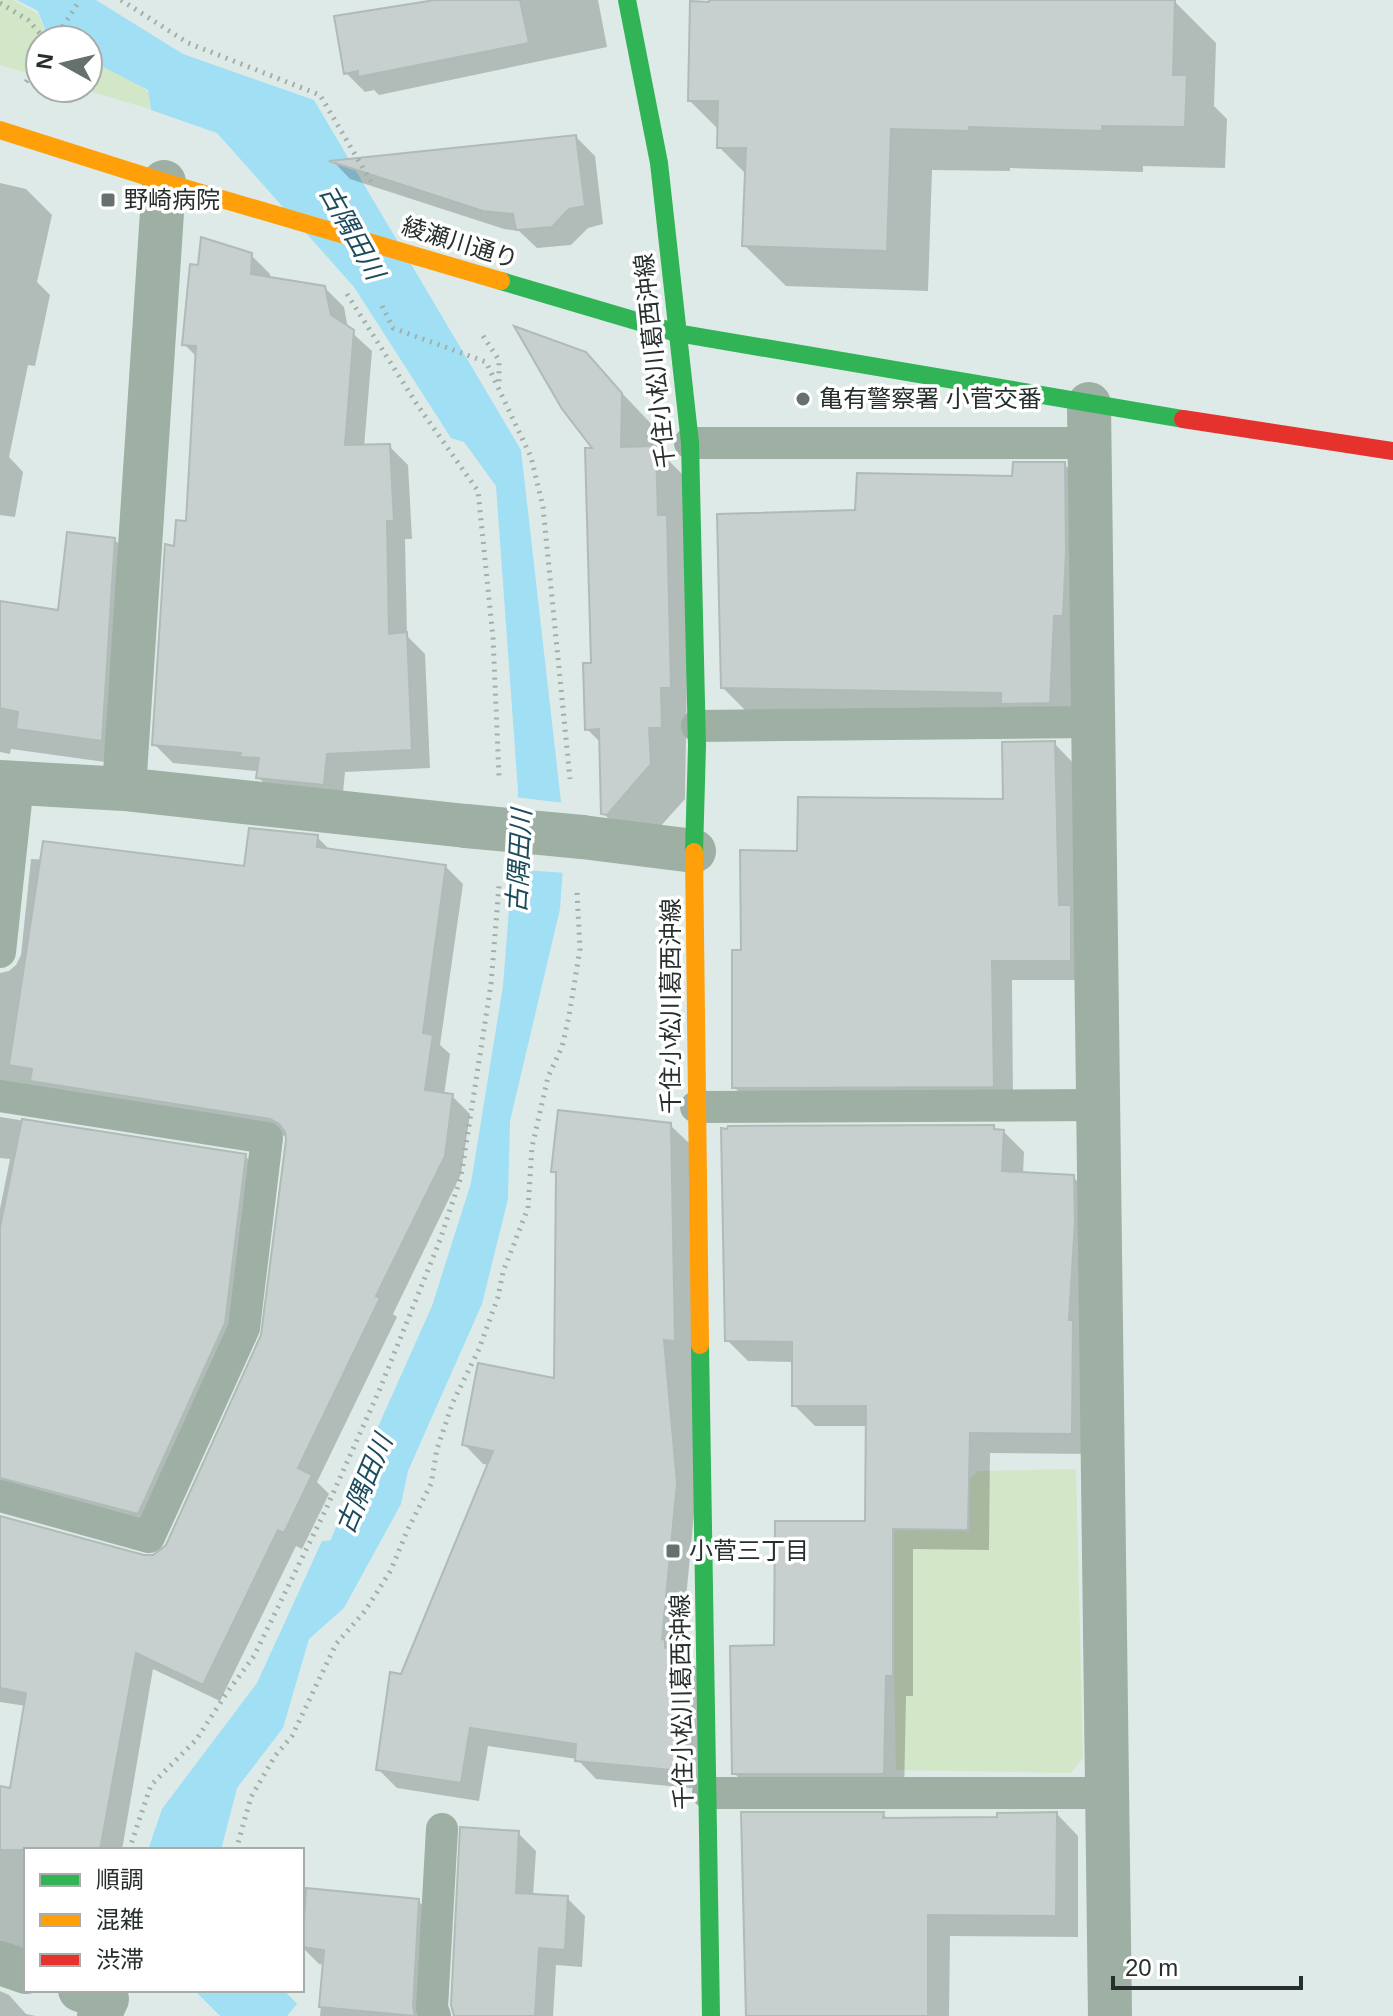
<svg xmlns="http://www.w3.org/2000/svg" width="1393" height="2016" font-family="Helvetica,'Noto Sans JP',sans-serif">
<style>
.green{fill:#d2e6c8}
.water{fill:#a1dff5}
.pier{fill:#deeae7}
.shadow{fill:#0003}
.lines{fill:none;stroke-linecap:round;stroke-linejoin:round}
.stream{stroke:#a1dff5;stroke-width:18}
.building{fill:#c7d0cf;stroke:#b0bab9;stroke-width:2}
.path{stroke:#a2aea7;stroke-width:5;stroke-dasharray:2 6;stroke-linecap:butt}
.lane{stroke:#9eafa4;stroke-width:32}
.street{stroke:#9eafa4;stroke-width:44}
.fast{stroke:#30b455;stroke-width:18}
.slow{stroke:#ff9f0a;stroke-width:18}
.jam{stroke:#e5322d;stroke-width:18}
.street-bridge{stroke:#9eafa4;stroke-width:44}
.poi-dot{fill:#66706e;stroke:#fff;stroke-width:3}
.labels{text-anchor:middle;stroke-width:7;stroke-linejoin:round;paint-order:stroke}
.poi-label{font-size:24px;fill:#262f2d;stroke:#fff;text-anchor:start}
.street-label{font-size:24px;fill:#262f2d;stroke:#fff}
.water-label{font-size:26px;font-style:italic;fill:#1b4b5c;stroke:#fff}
</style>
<rect width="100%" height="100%" fill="#deeae7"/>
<path class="green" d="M0,0H13L38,14L49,40H40V77L0,65Z
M88,60L134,80L149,93L150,109L78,88H88Z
M1076,1469L1083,1758L1071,1773L896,1770L893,1616H864V1521L868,1508L927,1529L968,1530L969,1479L978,1471Z"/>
<path class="water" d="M17,0H96L183,54L314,100L521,450L565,837L560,909L510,1121L508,1199L482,1304L408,1471L401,1504L344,1608L309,1639L283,1728L237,1788L221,1850H148L162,1809L257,1683L322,1541L341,1540L354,1510L348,1494L432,1306L471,1183L503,986L518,791L496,486L464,442L451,438L354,287L217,133L151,110L148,90L88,59V40H49L38,11Z
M194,1990H284L297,2004L287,2016H220Z"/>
<path class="pier" d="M514,797L565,803L569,837L567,873L508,869Z"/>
<path class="shadow" d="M447,0H598L607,47L379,95L374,90L365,92L346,73Z
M711,0L1174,1L1216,43L1214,106L1227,119L1225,168L1143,166V172L1010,168V171L932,170L928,291L786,286L744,245L747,175L719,147V130L690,101Z
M576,137L595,156L603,224L588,228L571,245L537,248L519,231L504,229L350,179L334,162Z
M0,183L26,189L52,215L37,282L50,295L35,366L28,365L9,457L23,472L15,517L0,515V517Z
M251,255L270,274V279L325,288L344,307L348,329L372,351L364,447L389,446L408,465L412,539H405L407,636L425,654L430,768L345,772L342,803L277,796L258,777L257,771L173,763L154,744L176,548L187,523L197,357L184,344Z
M585,354L656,429V448L690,482L685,799L641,848H638L603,813L602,744L587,729L593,665L596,450Z
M1064,464L1090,490L1074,728L748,713L723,688L857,512Z
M115,540L140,566L127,765L11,749L10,754L0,752V603L59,613Z
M1054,743L1074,764L1091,980H1012L1013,1106L754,1107L734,1087L743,952L799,853L1005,801Z
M317,837L331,851L446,867L463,884L440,1045L450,1054L444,1095L452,1096L470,1114L461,1174L393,1314L397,1317L317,1482L329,1494L302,1549L296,1546L220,1701L153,1669L122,1850H26V1957L0,1963V1788L11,1790L26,1706L0,1702V1518L144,1557L163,1553L265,1331L287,1136L22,1094L0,1107V973L9,971L16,965L21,955L31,859L246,868Z
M0,1117L245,1156L263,1173L242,1341L156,1531L0,1506V1209L10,1159L0,1158Z
M670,1125L690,1144L695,1503L681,1652L698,1669L700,1789L596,1779L577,1759L488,1746L479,1801L397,1788L378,1769L402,1676L490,1465L483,1464L464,1444L556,1380L558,1176L553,1171Z
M993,1127L998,1131H1003L1024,1152L1023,1174L1073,1177L1094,1198L1092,1454L990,1453L989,1550L913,1549V1696H906L904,1794H755L734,1773L776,1646L867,1523L868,1426H815L794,1405V1362L748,1361L727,1340Z
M883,1814L889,1820L999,1819L1057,1814L1078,1836V1937L950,1936L949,2016H748Z
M518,1833L536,1851L533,1896L567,1898L585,1916L582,1967L556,1965L553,2016H455Z
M308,1890L418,1901L436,1918L431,2016H320L325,1965L319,1964L302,1947Z
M0,1991L9,1995L26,2014L36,2016H0Z"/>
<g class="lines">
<path class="stream" d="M335,1553L362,1488"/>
</g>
<path class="building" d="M435,0H520L529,43L358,77V71L344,74L334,16Z
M709,0H1175L1173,75H1187L1185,127L1102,126V131L969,127V131L891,129L887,251L742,246L746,148H717L718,101H688L690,1L709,2Z
M576,135L585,206L569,209L552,227L516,230L513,214L483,211L329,161Z
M201,237L252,253L251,274L325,286L331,315L354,330L345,445L390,444L394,521H387L389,634L407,632L412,750L327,754L324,785L256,778L259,758L240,757L241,753L152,745L165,544L174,546L176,520L186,521L196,346L182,345L190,264L198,265Z
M514,326L586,352L622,393L621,447L656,446L658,515H667L671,688H661L662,728H649L651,764L607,815L601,814L599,729L585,730L583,663H591L585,448H592L562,409Z
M1013,462H1065L1066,552L1063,616H1054L1050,703L1001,704V693L721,688L717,514L855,510L857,473L1012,476Z
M67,532L115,538L102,741L16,729L18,712L0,708V601L58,610Z
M1055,741L1059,905H1071V961H992L994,1087L732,1088V950H741L740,850L797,851L798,797L1003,799L1002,742Z
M249,828L318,835L317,847L446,865L423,1033L433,1035L425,1090L453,1094L445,1156L376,1296L380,1298L298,1468L312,1475L284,1533L278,1530L203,1685L136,1653L100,1850H0V1786L10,1788L26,1693L0,1688V1516L144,1555H153L166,1545L261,1335L286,1140L285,1132L279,1124L270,1119L30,1081L32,1069L9,1065L43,841L244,866Z
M558,1110L671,1123L675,1341L664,1340L677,1483L662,1639L665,1640V1648H680L682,1771L575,1761L576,1744L470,1728L461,1783L376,1770L390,1672L401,1674L493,1451L462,1445L478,1363L554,1378L556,1172H551Z
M22,1119L246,1154L225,1323L138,1514L0,1478V1227Z
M994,1125V1129L1004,1130L1002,1171L1074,1175L1075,1222L1069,1320H1073L1072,1434L970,1433L968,1530L893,1529V1676H886L884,1774H732L730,1646L774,1645L775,1521H865L866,1406H792V1342L725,1341L721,1128L727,1129L728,1126Z
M741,1812H884L883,1818L997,1817V1813L1057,1812L1056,1916L928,1915V2016H746Z
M460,1827L519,1831L516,1893L568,1896L565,1950L539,1948L535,2016H454L451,2005Z
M306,1888L419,1899L413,2007L415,2016L319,2007L324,1950L302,1947Z"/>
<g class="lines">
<path class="path" d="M121,0L188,43L320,95L373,185
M0,3L28,20L46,40
M54,40L80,0
M26,82L40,61
M347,294L418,406L478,491L493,638L499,776
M382,306L393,328L486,362L531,457L543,507L570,779
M483,336L499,360V386
M129,1850L151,1785L196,1740L226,1694L254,1656L326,1509L379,1391L440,1240L461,1177L491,984L499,886
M236,1850L251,1797L275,1756L292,1736L336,1644L365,1611L391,1570L407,1531L431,1484L437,1449L453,1402L479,1349L498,1297L503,1272L528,1208L532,1147L548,1077L562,1047L569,1016L580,949L577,892"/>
<path class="lane" d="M690,443H1089
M697,726L1093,722
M0,952L18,783
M0,1096L267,1138L244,1328L149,1537L0,1496
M696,1107L1098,1105
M708,1793H1107
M435,2016L432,2008L442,1829"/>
<path class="street" d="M1089,404L1110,2016
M0,782L124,789L466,826
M124,789L164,182
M582,837L694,851
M0,1963L26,1972
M80,1990L107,1999L99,2016"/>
<path class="fast" d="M627,0L659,163L690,443L697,746L694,852
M501,281L677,333L1183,419
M700,1345L711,2016"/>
<path class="slow" d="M0,130L164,182L501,281
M694,852L700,1345"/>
<path class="jam" d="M1183,419L1393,451"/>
<path class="street-bridge" d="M466,826L582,837"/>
</g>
<g class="poi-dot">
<rect x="100" y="192" width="16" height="16" rx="4"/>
<circle cx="803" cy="399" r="8"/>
<rect x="665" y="1543" width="16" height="16" rx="4"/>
</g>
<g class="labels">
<g class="poi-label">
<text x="124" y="208">野崎病院</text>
<text x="819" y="407">亀有警察署 小菅交番</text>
<text x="689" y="1559">小菅三丁目</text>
</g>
<g class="street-label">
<text transform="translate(460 243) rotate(17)" y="8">綾瀬川通り</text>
<text transform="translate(655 361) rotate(-96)" y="8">千住小松川葛西沖線</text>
<text transform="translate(671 1006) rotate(-90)" y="8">千住小松川葛西沖線</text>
<text transform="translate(682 1702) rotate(-91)" y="8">千住小松川葛西沖線</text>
</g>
<g class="water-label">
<text transform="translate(352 232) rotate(61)" y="9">古隅田川</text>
<text transform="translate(519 861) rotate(-87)" y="9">古隅田川</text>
<text transform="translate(364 1484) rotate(-67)" y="9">古隅田川</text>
</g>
</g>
<rect x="24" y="1848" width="280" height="144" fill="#ffffff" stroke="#a8acab" stroke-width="2"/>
<rect x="40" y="1874" width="40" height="12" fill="#30b455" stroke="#a8acab" stroke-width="2"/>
<text x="96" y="1888" font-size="24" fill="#262f2d">順調</text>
<rect x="40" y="1914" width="40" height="12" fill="#ff9f0a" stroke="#a8acab" stroke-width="2"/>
<text x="96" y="1928" font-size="24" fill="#262f2d">混雑</text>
<rect x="40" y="1954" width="40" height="12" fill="#e5322d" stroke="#a8acab" stroke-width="2"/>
<text x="96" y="1968" font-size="24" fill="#262f2d">渋滞</text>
<g transform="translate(64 64) rotate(278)"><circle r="38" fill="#ffffff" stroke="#a8acab" stroke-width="2"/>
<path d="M0-6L14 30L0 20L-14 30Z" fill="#66706e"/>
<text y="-12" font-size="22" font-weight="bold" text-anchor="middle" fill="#262f2d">N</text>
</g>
<path d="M1113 1976v12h188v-12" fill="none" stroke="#262f2d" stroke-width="4"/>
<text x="1125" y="1976" font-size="24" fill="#262f2d" stroke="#ffffff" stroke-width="6" paint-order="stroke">20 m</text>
</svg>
